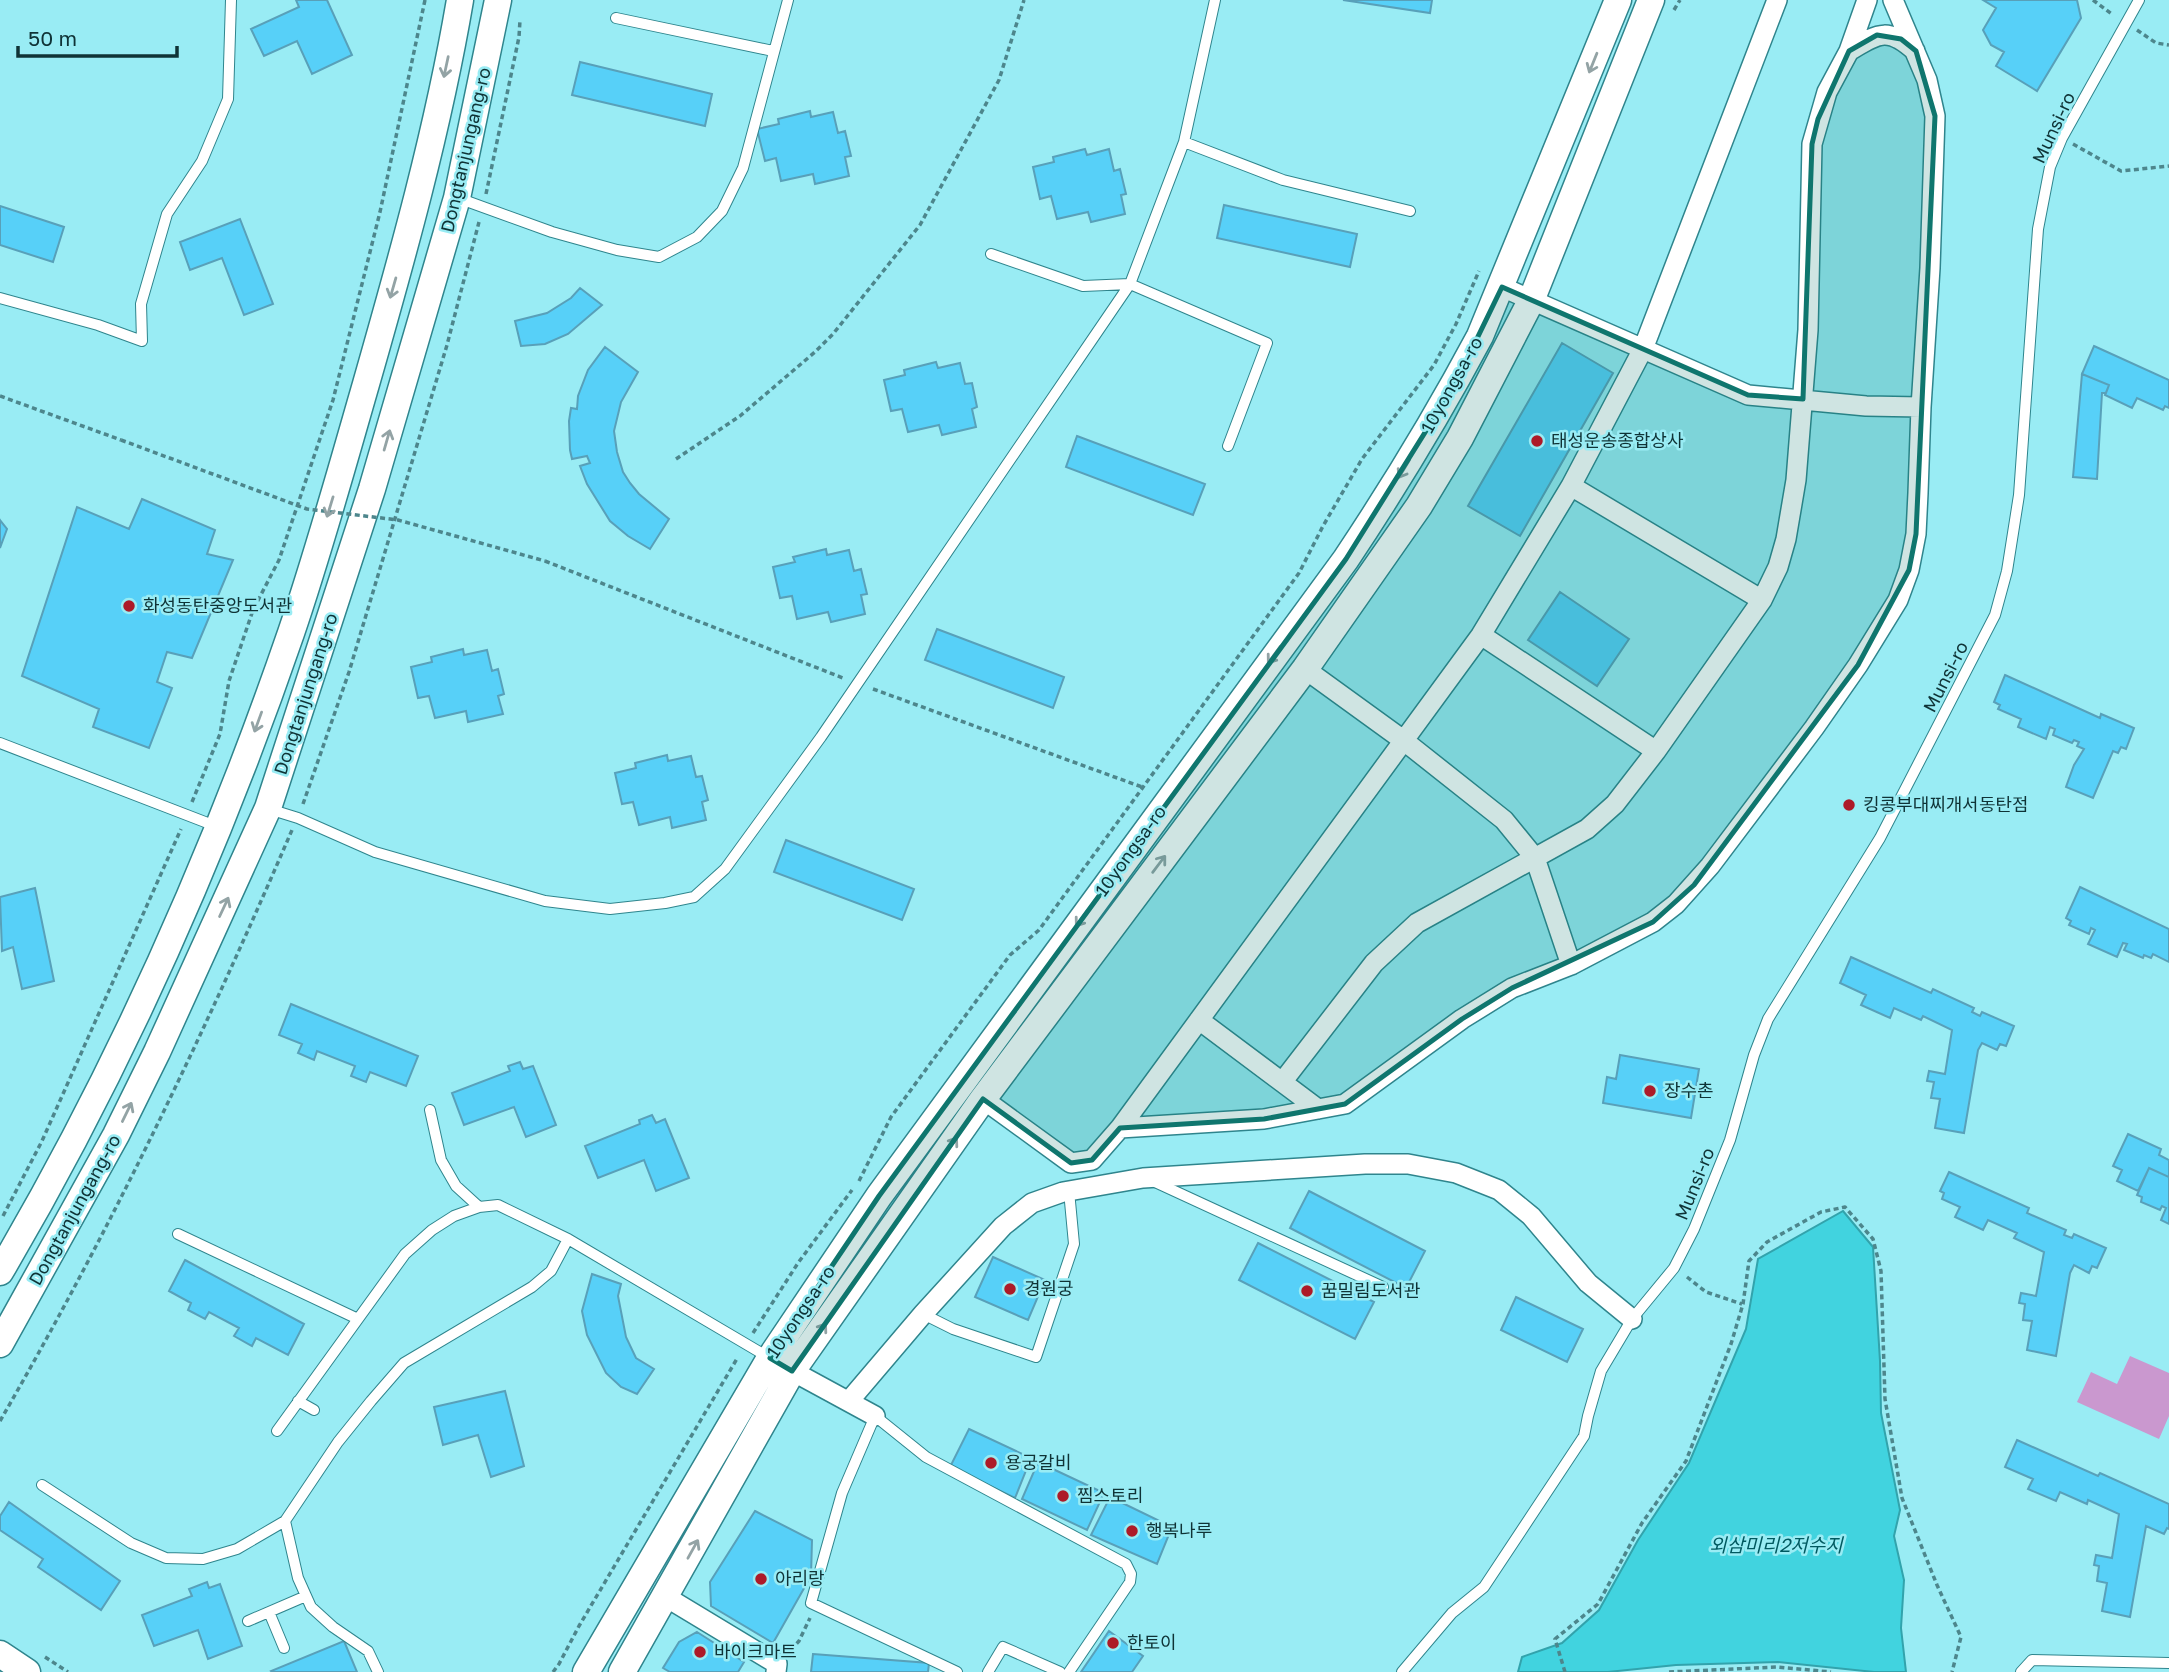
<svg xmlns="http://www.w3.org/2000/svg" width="2169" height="1672" font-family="'Golos Text','Noto Sans KR',sans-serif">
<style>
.green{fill:#ca98cf}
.water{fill:#41d3df;stroke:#32a3ac;stroke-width:2}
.building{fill:#57d0f8;stroke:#58a0b9;stroke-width:2}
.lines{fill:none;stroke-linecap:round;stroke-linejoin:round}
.lane-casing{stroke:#2f858d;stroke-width:12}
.street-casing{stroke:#2f858d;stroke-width:22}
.secondary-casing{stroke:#2f858d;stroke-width:29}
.path{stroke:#4d868c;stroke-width:3.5;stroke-dasharray:5 3.5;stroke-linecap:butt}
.lane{stroke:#fff;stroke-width:10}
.street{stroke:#fff;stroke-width:19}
.secondary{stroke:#fff;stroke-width:26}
.path-bridge{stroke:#4d868c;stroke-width:3.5;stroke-dasharray:5 3.5;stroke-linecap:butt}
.oneway{stroke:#93a3a5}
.marked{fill:#0f766e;fill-opacity:0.2;stroke:#0f766e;stroke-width:5;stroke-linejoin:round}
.poi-dot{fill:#ad1a28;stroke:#99ecf4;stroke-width:2.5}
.labels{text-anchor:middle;stroke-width:5;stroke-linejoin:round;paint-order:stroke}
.street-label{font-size:18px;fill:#0f3336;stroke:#99ecf4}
.poi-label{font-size:18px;fill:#0f3336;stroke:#99ecf4;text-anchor:start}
.water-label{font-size:19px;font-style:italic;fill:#005960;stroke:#99ecf4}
</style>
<rect width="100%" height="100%" fill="#99ecf4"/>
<path class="green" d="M2130,1356L2169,1373V1416L2159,1439L2077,1402L2091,1372L2117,1384Z"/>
<path class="water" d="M1843,1211L1873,1247L1880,1361L1881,1413L1900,1510L1894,1536L1904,1580L1901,1628L1906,1672H1874L1778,1662L1676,1665L1608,1672H1518L1522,1657L1562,1643L1599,1610L1638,1540L1689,1463L1746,1329L1758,1259Z"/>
<path class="building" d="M296,0H327L352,55L312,74L297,41L264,56L251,29L299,7Z
M1343,0H1432L1430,13Z
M1983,0H2077L2081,18L2037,91L1996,66L2004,52L1991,45L1983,30L1996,8Z
M580,62L712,94L705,126L572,95Z
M810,111L811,117L833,112L838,133L845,131L851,156L845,157L849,176L815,184L813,174L781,181L776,158L765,161L757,129L779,124L778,119Z
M1085,149L1087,155L1109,149L1114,171L1120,169L1126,194L1121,195L1125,214L1091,222L1088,212L1057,219L1051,196L1040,199L1033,167L1054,162L1053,157Z
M1224,205L1357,234L1350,267L1217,238Z
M0,206L64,227L53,262L0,245Z
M240,219L273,304L244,315L222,258L190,270L180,242Z
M580,288L602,305L568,334L545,344L521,346L515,321L547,313L571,298Z
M1562,343L1613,373L1520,536L1468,506Z
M2094,346L2169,380V408L2165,406L2163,410L2137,398L2132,408L2105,395L2109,385L2082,374Z
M605,347L638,372L621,402L614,431L617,452L623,472L630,483L639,494L669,519L650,549L628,536L610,521L587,484L580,466L590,463L587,456L572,459L570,450L569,421L571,408L577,409L578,396L588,370Z
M936,362L938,368L960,363L965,384L972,383L977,407L972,409L976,427L942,435L939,425L908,432L902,409L891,411L884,380L905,375L904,370Z
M2082,374L2109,385L2106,393H2102L2097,479L2073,477Z
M1077,436L1205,484L1193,515L1066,467Z
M142,499L215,530L207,554L233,560L192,658L167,652L157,682L172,688L149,748L93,727L99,709L22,676L77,507L129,529Z
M0,520L7,529L0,548Z
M826,549L827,555L849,550L854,571L861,569L867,594L861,595L865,614L831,622L828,612L797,619L792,596L780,598L773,567L795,562L793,557Z
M1560,592L1629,639L1597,686L1528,640Z
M937,629L1064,677L1053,708L925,660Z
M463,649L464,655L487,650L492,671L498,669L504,694L498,696L503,714L468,722L466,711L435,718L429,696L418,698L411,667L432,662L431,657Z
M2005,675L2100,718L2101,714L2134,728L2126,749L2121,747L2118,753L2113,751L2093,798L2066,787L2074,765L2084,749L2077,746L2079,742L2074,740L2072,743L2053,735L2055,729L2050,727L2046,739L2018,727L2021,719L1998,709L2000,705L1994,702Z
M667,755L668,761L691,756L696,777L702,776L708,800L702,802L706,820L672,828L670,817L639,825L633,802L622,804L615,773L636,768L635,763Z
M786,840L914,889L902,920L774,872Z
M2080,887L2169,929V962L2153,954L2151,958L2144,955L2143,958L2124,950L2127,944L2123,943L2117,957L2088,944L2095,930L2091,928L2089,934L2069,925L2071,921L2066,918Z
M35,888L54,981L22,989L13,947L2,951L0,897Z
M1851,957L1931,993L1933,989L1974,1008L1972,1012L1980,1016L1982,1012L2014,1026L2006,1046L2000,1044L1997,1050L1982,1043L1978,1050L1964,1133L1935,1128L1940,1099L1931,1098L1934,1082L1927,1081L1929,1071L1945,1074L1952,1030L1923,1016L1921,1020L1894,1008L1890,1018L1861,1005L1866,995L1840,983Z
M291,1004L418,1056L406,1086L370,1072L366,1082L351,1076L355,1066L317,1051L314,1060L298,1053L302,1044L279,1035Z
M1620,1055L1699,1069L1691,1118L1603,1103L1607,1077L1616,1079Z
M520,1062L523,1069L533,1066L556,1125L526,1137L514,1107L464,1125L452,1093L510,1071L508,1066Z
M652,1115L656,1123L665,1119L689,1178L656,1191L644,1160L598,1178L585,1146L640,1124L639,1120Z
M2128,1134L2161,1149L2159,1155L2169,1160V1177L2149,1168L2138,1191L2117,1181L2122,1170L2113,1166Z
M2149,1168L2169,1177V1224L2161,1220L2166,1208L2162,1206L2160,1210L2141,1202L2142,1197L2137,1195Z
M1949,1172L2029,1208L2027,1213L2066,1230L2064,1235L2072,1238L2074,1234L2106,1248L2097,1268L2092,1266L2089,1273L2074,1265L2070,1273L2056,1356L2027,1350L2032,1321L2023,1320L2025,1304L2019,1303L2021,1293L2036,1296L2044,1252L2014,1238L2017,1233L1988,1220L1983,1230L1955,1217L1960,1207L1942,1199L1944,1193L1940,1191Z
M1309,1191L1425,1251L1406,1288L1290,1228Z
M1258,1243L1374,1302L1355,1339L1239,1280Z
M993,1257L1045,1280L1028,1320L975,1297Z
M185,1260L304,1324L288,1355L256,1338L252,1346L234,1336L239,1328L209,1312L205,1319L188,1310L191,1303L169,1291Z
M592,1274L621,1284L618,1296L626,1337L636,1358L654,1369L637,1394L621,1387L606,1373L587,1335L582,1311Z
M1516,1297L1583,1329L1567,1362L1501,1330Z
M505,1391L524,1466L491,1477L478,1435L443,1445L434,1407Z
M969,1429L1031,1458L1015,1498L950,1467Z
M2017,1440L2098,1476L2100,1473L2169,1504V1529L2167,1528L2164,1534L2146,1526L2130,1617L2102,1611L2107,1583L2097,1581L2099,1566L2094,1565L2096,1555L2112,1558L2119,1514L2088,1500L2087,1504L2060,1492L2056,1501L2028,1489L2033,1479L2005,1467Z
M1038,1462L1104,1493L1087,1530L1022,1499Z
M1110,1497L1172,1527L1157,1564L1091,1535Z
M9,1502L120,1581L101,1610L38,1567L43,1559L0,1530V1516Z
M755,1511L812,1540L811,1576L773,1643L711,1606L710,1582Z
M207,1582L209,1588L220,1584L242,1646L208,1659L198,1630L154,1646L142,1615L192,1596L189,1589Z
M1109,1631L1143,1656L1132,1672H1081Z
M697,1632L744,1662L738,1672H670L663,1668L679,1642Z
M344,1641L357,1672H272L271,1671Z
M813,1654L929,1663L928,1672H811Z"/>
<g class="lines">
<g class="lane-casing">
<path id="lane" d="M616,18L773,51
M1184,142L1283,180L1410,211
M458,198L552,232L617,250L659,257L697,237L722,211L743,168L788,0
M991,254L1083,286L1130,284L1267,343L1228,446
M0,298L98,325L142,341L141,304L167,214L202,161L228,99L231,0
M0,743L218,827
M269,809L298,818L375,852L545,901L610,909L665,903L694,897L725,869L821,737L1130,284L1184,142L1215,0
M430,1110L441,1160L456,1186L479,1207
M1155,1182L1383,1287
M178,1234L358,1319
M923,1314L953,1329L1036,1357L1074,1244L1069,1191
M298,1401L314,1410
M277,1431L405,1254L432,1230L454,1216L479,1207L498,1205L568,1239L768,1357
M42,1485L131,1543L166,1558L203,1559L237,1549L285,1521L338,1442L371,1401L404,1363L532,1287L551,1271L568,1239
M285,1521L298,1578L311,1607L333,1627L368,1651L378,1672
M269,1612L284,1648
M248,1621L306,1596
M957,1672L811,1603L842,1493L875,1416L926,1457L1126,1564L1131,1574L1130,1582L1069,1672
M988,1672L1003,1647L1060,1672
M1402,1672L1452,1613L1484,1587L1584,1436L1588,1416L1601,1371L1632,1319L1674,1268L1694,1229L1730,1140L1754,1055L1768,1019L1880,838L1995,615L2007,571L2019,495L2038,229L2050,167L2062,138L2139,0
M2021,1672L2032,1660L2169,1663"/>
</g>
<g class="street-casing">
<path id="street" d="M1849,51C1878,34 1887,26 1915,51
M1502,287L1748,395L1866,406L1921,407
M1571,486L1762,600
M1481,635L1656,751
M1305,669L1403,740L1504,820L1535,858L1571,965
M1199,1020L1318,1109
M1283,1081L1374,963L1417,923L1587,829L1615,804L1656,751L1762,600L1778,567L1786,539L1796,480L1808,330L1812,144L1827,92L1849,51L1867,0
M983,1099L1071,1163L1092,1160L1120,1128L1481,635L1571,486L1643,349L1777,0
M1120,1128L1264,1119L1345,1104L1462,1019L1512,988L1571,965L1653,922L1676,904L1710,866L1814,728L1858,665L1898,600L1909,570L1916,534L1918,493L1921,407L1930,268L1935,116L1927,80L1893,0
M783,1366L875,1416
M849,1401L923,1314L1003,1226L1032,1203L1063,1192L1143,1178L1365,1164H1408L1456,1173L1499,1190L1531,1216L1588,1283L1632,1319
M666,1597L777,1664L776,1672"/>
</g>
<g class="secondary-casing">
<path id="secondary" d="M0,1272C119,1070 215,854 291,633C319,551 342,467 366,384C402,258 438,130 460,0
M0,1344L116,1135L157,1052L268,808L372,489L457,198L498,0
M0,1654L27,1672
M586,1672L770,1358L879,1196L1346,559C1394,487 1439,413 1480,336L1618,0
M622,1672L792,1371L983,1099L1305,669L1419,506L1460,438L1531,301L1651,0"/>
</g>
<path class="path" d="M2093,0L2113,15
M1674,10L1680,0
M2137,30L2156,43L2169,45
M2073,144L2121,171L2169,166
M486,194L519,37L520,20
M0,396L121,440
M676,459L740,416L815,352L833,334L920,225L999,80L1024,0
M545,561L843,678
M873,689L1142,787
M192,802L220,734L229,681L253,610L279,560L333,400L380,212L425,0
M303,804L349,672L447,345L479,222
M859,1181L891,1117L1010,955L1039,930L1299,573L1323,526L1362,459L1434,365L1456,324L1479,271
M3,1216L42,1141L181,829
M1687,1277L1706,1292L1742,1304
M753,1333L798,1263L852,1190
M0,1421C110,1231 205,1032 292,830
M791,1650L799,1641L810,1618
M45,1657L68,1672
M553,1672L559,1664L579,1626L738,1357
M1565,1672L1555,1639L1598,1604L1642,1523L1686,1461L1731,1344L1743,1304L1749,1261L1767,1242L1821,1212L1845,1207L1873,1239L1881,1271L1885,1399L1902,1498L1937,1585L1961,1637L1952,1672
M1669,1672L1777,1667L1831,1672"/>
<use href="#lane" class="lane"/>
<use href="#street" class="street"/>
<use href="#secondary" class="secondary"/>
<path class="path-bridge" d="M121,440L307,509L398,520L545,561"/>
</g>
<defs><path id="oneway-shaft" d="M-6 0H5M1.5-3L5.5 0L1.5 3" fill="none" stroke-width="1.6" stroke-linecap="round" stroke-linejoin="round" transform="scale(1.75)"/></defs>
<g class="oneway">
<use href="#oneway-shaft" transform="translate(1593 63) rotate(112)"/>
<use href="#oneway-shaft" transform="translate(446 67) rotate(102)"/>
<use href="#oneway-shaft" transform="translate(393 288) rotate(106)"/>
<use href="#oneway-shaft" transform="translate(387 440) rotate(-74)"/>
<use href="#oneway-shaft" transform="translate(1404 469) rotate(121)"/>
<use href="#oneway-shaft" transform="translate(330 507) rotate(107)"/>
<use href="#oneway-shaft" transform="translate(1274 655) rotate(126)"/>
<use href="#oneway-shaft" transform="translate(258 722) rotate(110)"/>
<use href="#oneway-shaft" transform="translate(1159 864) rotate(-53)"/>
<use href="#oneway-shaft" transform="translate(224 907) rotate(-65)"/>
<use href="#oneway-shaft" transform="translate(1082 918) rotate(126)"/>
<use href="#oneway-shaft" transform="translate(127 1112) rotate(-64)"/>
<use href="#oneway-shaft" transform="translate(951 1146) rotate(-55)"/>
<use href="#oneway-shaft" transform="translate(820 1332) rotate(-55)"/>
<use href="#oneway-shaft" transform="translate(693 1549) rotate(-61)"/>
</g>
<path class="marked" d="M1877,35L1901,39L1916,51L1935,116L1916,534L1909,570L1858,665L1694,885L1653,922L1512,988L1462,1019L1345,1104L1264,1119L1120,1128L1092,1160L1071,1163L983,1099L792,1371L770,1358L879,1196L1346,559L1454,386L1502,287L1748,395L1803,399L1812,144L1818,119L1849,51Z"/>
<g class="poi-dot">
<circle cx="1537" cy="441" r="7"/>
<circle cx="129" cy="606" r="7"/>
<circle cx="1849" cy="805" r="7"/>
<circle cx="1650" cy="1091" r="7"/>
<circle cx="1010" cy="1289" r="7"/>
<circle cx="1307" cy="1291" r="7"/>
<circle cx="991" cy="1463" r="7"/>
<circle cx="1063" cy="1496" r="7"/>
<circle cx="1132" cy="1531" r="7"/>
<circle cx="761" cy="1579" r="7"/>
<circle cx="1113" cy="1643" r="7"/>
<circle cx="700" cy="1652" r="7"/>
</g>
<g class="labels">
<g class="street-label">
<text transform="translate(2054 128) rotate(-65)" y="6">Munsi-ro</text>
<text transform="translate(466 150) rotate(-77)" y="6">Dongtanjungang-ro</text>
<text transform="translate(1452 385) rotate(-61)" y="6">10yongsa-ro</text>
<text transform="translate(1946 677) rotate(-63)" y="6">Munsi-ro</text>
<text transform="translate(306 694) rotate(-72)" y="6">Dongtanjungang-ro</text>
<text transform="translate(1131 851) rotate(-54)" y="6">10yongsa-ro</text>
<text transform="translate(1695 1184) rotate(-68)" y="6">Munsi-ro</text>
<text transform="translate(75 1210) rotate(-61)" y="6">Dongtanjungang-ro</text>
<text transform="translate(801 1312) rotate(-56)" y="6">10yongsa-ro</text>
</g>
<g class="poi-label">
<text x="1551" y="447">태성운송종합상사</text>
<text x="143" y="612">화성동탄중앙도서관</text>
<text x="1863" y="811">킹콩부대찌개서동탄점</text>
<text x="1664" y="1097">장수촌</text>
<text x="1024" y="1295">경원궁</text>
<text x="1321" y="1297">꿈밀림도서관</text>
<text x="1005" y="1469">용궁갈비</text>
<text x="1077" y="1502">찜스토리</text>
<text x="1146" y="1537">행복나루</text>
<text x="775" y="1585">아리랑</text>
<text x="1127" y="1649">한토이</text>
<text x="714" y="1658">바이크마트</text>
</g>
<g class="water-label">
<text x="1776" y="1552">외삼미리2저수지</text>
</g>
</g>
<path d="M18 46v10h159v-10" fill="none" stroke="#0f3336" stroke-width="3.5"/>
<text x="28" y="46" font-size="21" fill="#0f3336" stroke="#99ecf4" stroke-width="5" paint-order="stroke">50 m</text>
</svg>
